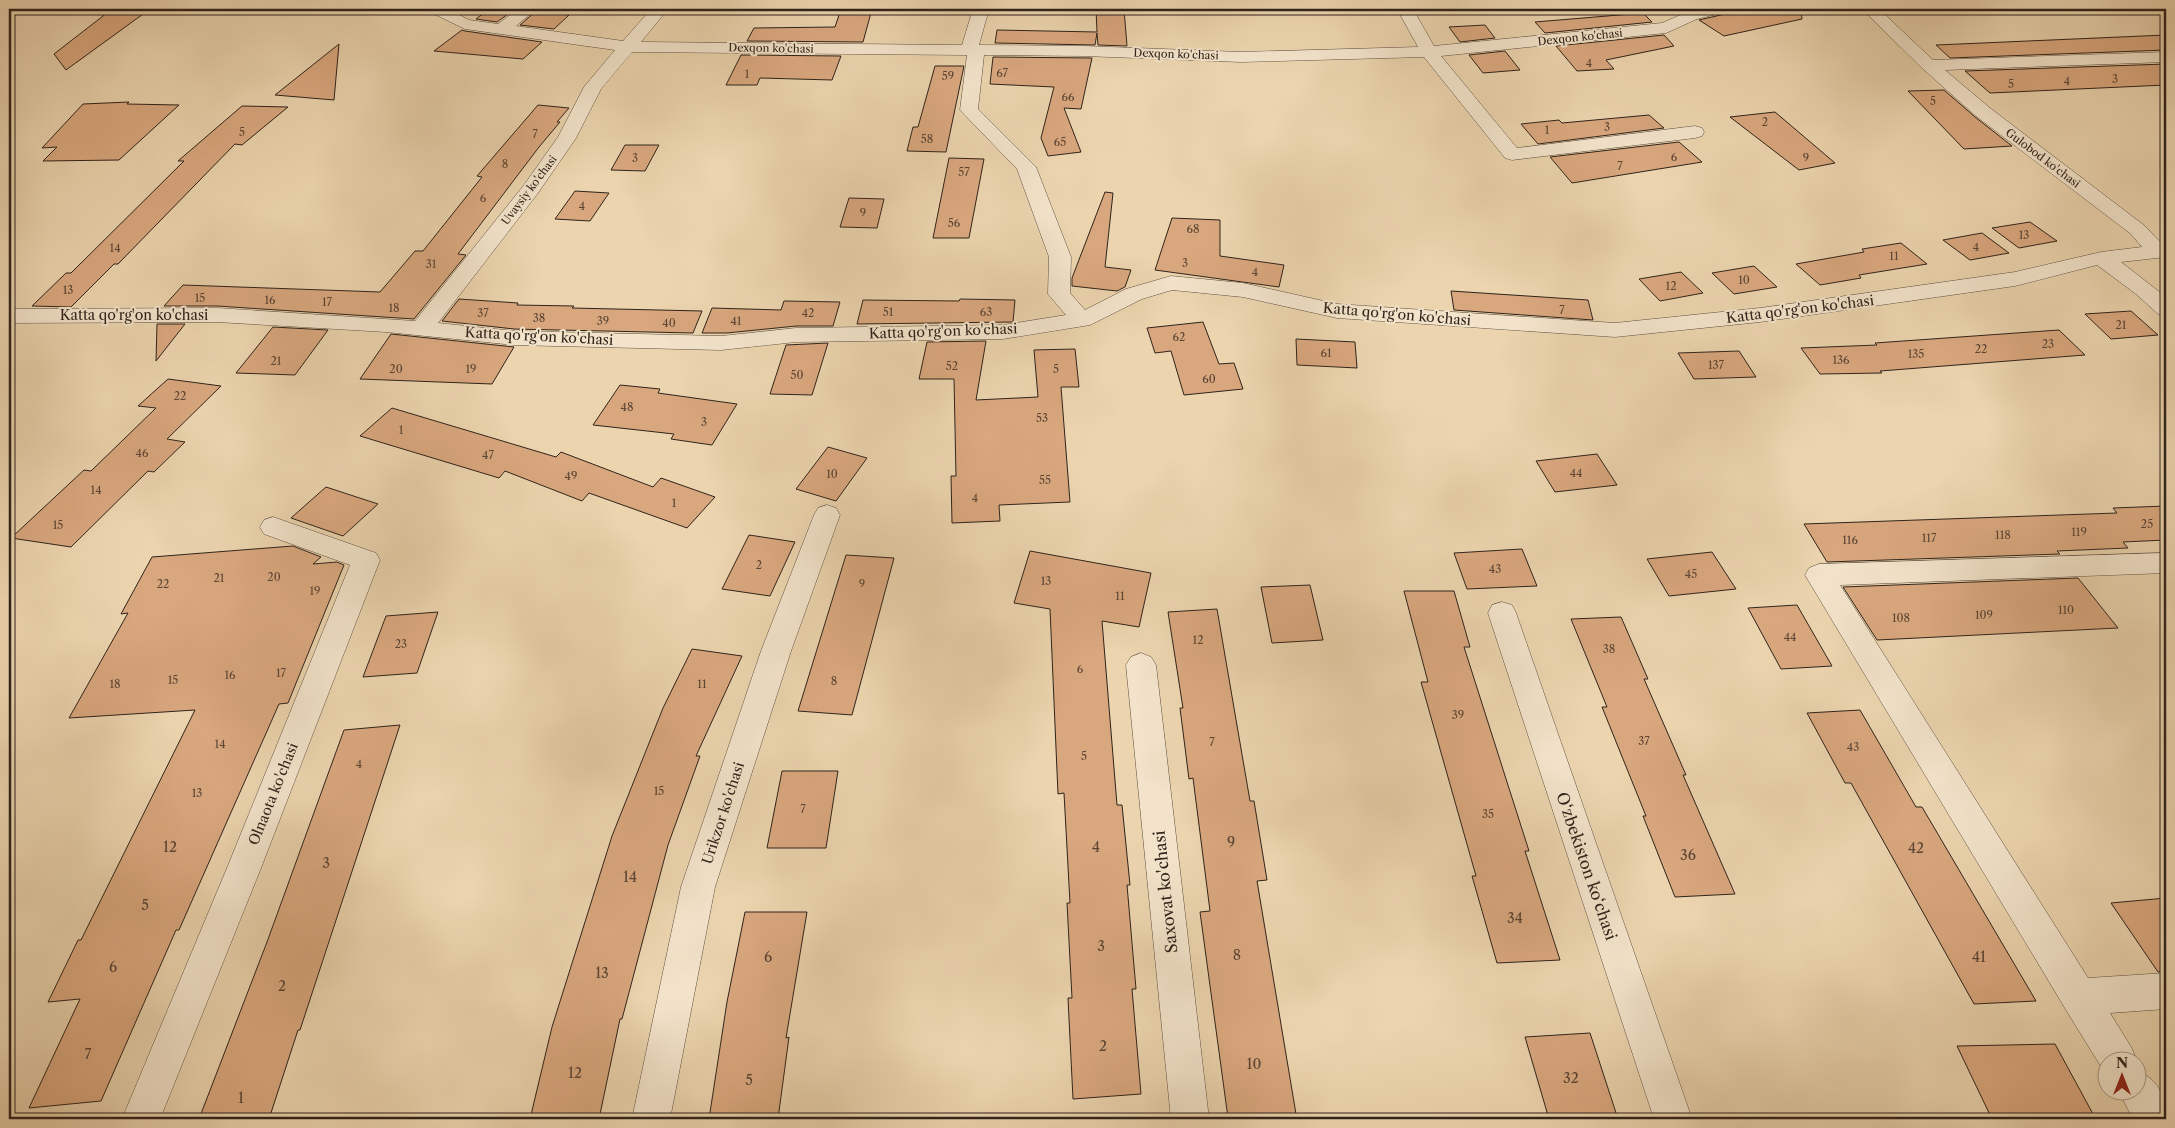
<svg xmlns="http://www.w3.org/2000/svg" width="2175" height="1128" font-family="'Libre Caslon Text',serif">
<style>
.building{fill:#d9a77e;stroke:#2f231b}
.lines{fill:none;stroke-linecap:round;stroke-linejoin:round}
.street-casing{stroke:#5e4f40;stroke-width:1}
.street{fill:#f2e3ca;fill-rule:evenodd}
.labels{text-anchor:middle;stroke-width:4;stroke-linejoin:round;paint-order:stroke}
.far-street-label{font-size:11px;fill:#2f231b;stroke:#f2e3ca}
.number-label{font-size:11px;fill:#5a4434}
.street-label{font-size:14px;fill:#2f231b;stroke:#f2e3ca}
.near-number-label{font-size:14px;fill:#5a4434}
.near-street-label{font-size:16px;fill:#2f231b;stroke:#f2e3ca}
</style>
<rect width="100%" height="100%" fill="#ebd4ae"/>
<filter id="stains"><feTurbulence type="fractalNoise" baseFrequency=".004" numOctaves="4"/><feColorMatrix values="0 0 0 0 .2 0 0 0 0 .09 0 0 0 0 .02 0 0 0 .5 -.17"/></filter>
<radialGradient id="worn" r=".72"><stop offset=".6" stop-color="#630" stop-opacity="0"/><stop offset="1" stop-color="#630" stop-opacity=".3"/></radialGradient>
<path class="building" d="M112,9H150L66,70L54,54Z
M489,9H515L497,22L476,19Z
M841,9H872L863,42L747,41L754,28L835,27Z
M1096,9H1124L1127,46L1098,45L1097,33L1095,45L995,43L997,30L1097,32Z
M1729,9H1801L1802,19L1724,36L1699,20L1725,14Z
M536,11L569,15L554,29L520,25Z
M1643,13L1652,22L1545,33L1535,22Z
M1485,25L1495,38L1460,42L1449,27Z
M462,30L465,31L542,42L523,59L434,51Z
M1664,35L1674,46L1606,60L1614,69L1577,71L1556,46Z
M2166,35V50L1950,58L1936,45Z
M339,44L334,100L275,95Z
M1505,51L1520,70L1483,73L1469,55Z
M741,55L841,56L832,80L760,78L757,85H726Z
M993,57L1092,58L1081,109L1064,108L1081,152L1048,156L1041,138L1054,87L990,84Z
M2166,64V85L1990,93L1965,71Z
M935,66H964L946,152L907,151L913,127H918Z
M1944,90L1975,117L2012,146L1964,149L1908,91Z
M129,102L127,104L179,105L119,160L43,161L57,147L42,148L83,104Z
M538,105L569,108L557,122H560L539,147L458,254L466,255L414,319L217,306H164L183,285L380,292L415,251H423L482,177L477,176Z
M242,106L288,107L242,145L235,144L118,264H114L71,307L32,306L66,273H71L184,161H178Z
M1775,112L1835,163L1799,170L1730,117Z
M1649,115L1664,128L1538,144L1521,124L1559,120L1562,123Z
M1679,142L1702,162L1572,183L1550,157Z
M625,145H659L645,171L611,170Z
M949,158L984,159L969,238H933Z
M575,191L609,193L590,221L555,219Z
M1105,192L1113,193L1105,267L1131,270L1125,287L1117,291L1072,286V278Z
M849,198L884,199L877,228L840,227Z
M1172,218L1220,220V256L1284,265L1279,287L1155,270Z
M2030,222L2057,241L2019,248L1992,228Z
M1982,233L2009,253L1970,260L1943,240Z
M1901,243L1927,264L1859,275L1861,278L1820,285L1796,264L1864,252L1862,249Z
M1754,266L1777,287L1734,294L1712,273Z
M1681,272L1703,293L1660,301L1639,279Z
M1451,291L1588,300L1593,320L1454,310Z
M459,299L518,303L517,305L574,306L572,308L702,311L693,333L514,329L442,321Z
M960,299L1015,300L1013,322L857,324L863,300L959,301Z
M784,301L840,302L833,326H796L727,333H702L712,308L781,310Z
M2131,311L2158,335L2111,339L2085,314Z
M1203,322L1219,364L1234,363L1243,389L1184,395L1171,351L1155,353L1147,328Z
M157,324H185L156,361Z
M273,327L328,330L295,375L236,373Z
M2059,330L2085,355L1880,371L1882,373L1820,374L1801,348L1877,345L1875,343Z
M391,334L514,347L492,384L360,379Z
M1296,339L1355,342L1357,368L1297,365Z
M986,341L976,400L1038,397L1034,350L1075,349L1079,387H1061L1070,502L999,505L1000,521L952,523L951,476H956L954,379H919L927,342Z
M828,343L812,395L770,394L786,345Z
M1739,351L1756,377L1694,379L1678,353Z
M168,379L221,386L167,439L185,442L154,472L148,471L71,547L11,538L84,470L91,471L156,408L138,406Z
M620,385L660,389L658,393L737,404L712,445L671,439L674,434L593,425Z
M392,408L556,457L561,452L653,487L661,478L715,497L687,528L589,493L582,501L505,471L499,478L360,436Z
M828,447L867,458L836,501L796,489Z
M1597,454L1617,485L1555,492L1536,461Z
M326,487L378,504L343,536L291,518Z
M2166,506V540L2123,542L2128,548L2057,551L2060,554L1827,562L1804,524L2117,513L2113,508Z
M749,535L795,542L770,596L722,589Z
M293,546L321,557L313,564L337,562L344,565L288,703L279,704L179,930H176L101,1101L29,1108L80,999L48,1002L78,940H81L195,710L69,718L128,613L121,614L152,557Z
M1522,549L1537,586L1467,589L1454,553Z
M1030,551L1151,573L1139,627L1102,621L1117,805H1122L1130,885H1127L1136,989H1132L1141,1094L1073,1099L1068,998H1072L1067,903H1070L1064,793L1058,794L1050,609L1014,603Z
M1712,552L1736,589L1669,596L1647,559Z
M846,555L894,558L852,715L798,711Z
M2078,578L2118,628L1877,640L1843,587Z
M1310,585L1323,640L1272,643L1261,587Z
M1404,591H1454L1470,647H1464L1529,851H1525L1560,960L1497,963L1472,876H1476L1421,682H1428Z
M1797,605L1832,666L1781,669L1748,608Z
M1217,609L1250,801H1254L1267,880L1257,881L1296,1114L1228,1118L1200,912L1210,911L1193,778L1189,779L1180,708H1183L1168,612Z
M438,612L417,673L363,677L386,616Z
M1621,617L1648,679H1644L1686,775H1683L1735,894L1675,897L1643,816H1646L1602,707H1607L1571,619Z
M692,649L742,656L696,756H700L668,845L622,1019H620L599,1119H530L552,1027L612,836L663,708Z
M1860,710L1916,807H1922L2036,1001L1974,1004L1851,783H1845L1807,713Z
M400,725L300,1030H298L269,1119H199L267,942L344,730Z
M782,771H838L826,848H767Z
M2166,898V971L2158,972L2111,903Z
M745,912H807L786,1038L789,1037L778,1119H709L727,1002Z
M1590,1033L1618,1119H1549L1525,1037Z
M2055,1044L2093,1114L1991,1117L1957,1046Z"/>
<g class="lines">
<g class="street-casing">
<path id="street" d="M428,9H448L469,20L498,24L518,9H536L516,26L623,41L651,9H668L641,42L962,45L973,9H989L979,45L1084,46L1241,52L1418,47L1397,9H1413L1434,46L1662,23L1692,10L1727,9L1725,12L1697,19L1666,33L1441,56L1517,148L1695,126L1702,128L1704,132L1702,136L1695,138L1512,160L1505,158L1424,57L1241,62L1084,56L984,55L978,109L1036,167L1071,257L1070,293L1085,310L1126,289L1171,276L1243,283L1337,304L1615,323L1760,308L2015,272L2101,252L2142,247L2131,234L1976,116L1923,69L1862,9H1879L1933,60L2166,52V62L1945,70L1990,108L2145,226L2163,245H2166V257L2121,262L2166,297V316L2158,314L2136,294L2097,265L2015,286L1760,322L1615,337L1337,318L1243,297L1172,290L1142,299L1090,325L1003,339L796,342L721,350L514,345L386,332L217,322L9,323V309L217,308L415,321L524,185L558,137L584,87L615,50L465,29L430,12ZM632,52L967,55L960,110L1017,169L1049,257L1048,294L1066,315L1003,325L796,328L721,336L514,331L438,323L538,193L576,138L601,89Z
M827,505L836,508L840,515L791,651L715,887L670,1119H632L681,887L761,651L814,515L818,508Z
M273,517L376,553L380,560L261,868L160,1119H122L227,868L350,565L264,534L260,527L264,520Z
M2166,553V573L1840,585L2088,978L2166,973V1009L2110,1013L2131,1047L2137,1060H2108V1074L2105,1073L2066,1010L1805,575L1809,568L1819,564Z
M1502,602L1512,605L1516,613L1692,1119H1654L1488,613L1492,605Z
M1141,653L1151,657L1156,665L1209,1119H1171L1126,665L1131,657Z
M2138,1071C2159,1080 2166,1097 2166,1119H2133L2118,1090H2138Z"/>
</g>
<use href="#street" class="street"/>
</g>
<g class="labels">
<g class="far-street-label">
<text transform="translate(1580 37) rotate(-6)" y="4">Dexqon ko'chasi</text>
<text transform="translate(771 48) rotate(1)" y="4">Dexqon ko'chasi</text>
<text transform="translate(1176 54) rotate(2)" y="4">Dexqon ko'chasi</text>
<text transform="translate(2043 158) rotate(37)" y="4">Gulobod ko'chasi</text>
<text transform="translate(529 190) rotate(-53)" y="4">Uvaysiy ko'chasi</text>
</g>
<g class="number-label">
<text x="1589" y="67">4</text>
<text x="1002" y="77">67</text>
<text x="747" y="78">1</text>
<text x="948" y="80">59</text>
<text x="2115" y="83">3</text>
<text x="2067" y="85">4</text>
<text x="2011" y="88">5</text>
<text x="1068" y="101">66</text>
<text x="1933" y="105">5</text>
<text x="1765" y="126">2</text>
<text x="1607" y="131">3</text>
<text x="1547" y="134">1</text>
<text x="242" y="136">5</text>
<text x="535" y="138">7</text>
<text x="927" y="143">58</text>
<text x="1060" y="146">65</text>
<text x="1674" y="161">6</text>
<text x="635" y="162">3</text>
<text x="1806" y="162">9</text>
<text x="505" y="168">8</text>
<text x="1620" y="170">7</text>
<text x="964" y="176">57</text>
<text x="483" y="202">6</text>
<text x="582" y="210">4</text>
<text x="863" y="217">9</text>
<text x="954" y="227">56</text>
<text x="1193" y="233">68</text>
<text x="2024" y="239">13</text>
<text x="1976" y="251">4</text>
<text x="115" y="252">14</text>
<text x="1894" y="260">11</text>
<text x="1185" y="267">3</text>
<text x="431" y="268">31</text>
<text x="1255" y="276">4</text>
<text x="1744" y="284">10</text>
<text x="1671" y="290">12</text>
<text x="68" y="294">13</text>
<text x="200" y="302">15</text>
<text x="270" y="304">16</text>
<text x="327" y="306">17</text>
<text x="394" y="312">18</text>
<text x="1562" y="314">7</text>
<text x="888" y="316">51</text>
<text x="986" y="316">63</text>
<text x="483" y="317">37</text>
<text x="808" y="317">42</text>
<text x="539" y="322">38</text>
<text x="603" y="325">39</text>
<text x="736" y="325">41</text>
<text x="669" y="327">40</text>
<text x="2121" y="329">21</text>
<text x="1179" y="341">62</text>
<text x="2048" y="348">23</text>
<text x="1981" y="353">22</text>
<text x="1326" y="357">61</text>
<text x="1916" y="358">135</text>
<text x="1841" y="364">136</text>
<text x="276" y="365">21</text>
<text x="1716" y="369">137</text>
<text x="952" y="370">52</text>
<text x="396" y="373">20</text>
<text x="471" y="373">19</text>
<text x="1056" y="373">5</text>
<text x="797" y="379">50</text>
<text x="1209" y="383">60</text>
<text x="180" y="400">22</text>
<text x="627" y="411">48</text>
<text x="1042" y="422">53</text>
<text x="704" y="426">3</text>
<text x="401" y="434">1</text>
<text x="142" y="457">46</text>
<text x="488" y="459">47</text>
<text x="1576" y="477">44</text>
<text x="832" y="478">10</text>
<text x="571" y="480">49</text>
<text x="1045" y="484">55</text>
<text x="96" y="494">14</text>
<text x="975" y="502">4</text>
<text x="674" y="507">1</text>
<text x="2147" y="528">25</text>
<text x="58" y="529">15</text>
<text x="2079" y="536">119</text>
<text x="2003" y="539">118</text>
<text x="1929" y="542">117</text>
<text x="1850" y="544">116</text>
<text x="759" y="569">2</text>
<text x="1495" y="573">43</text>
<text x="1691" y="578">45</text>
<text x="274" y="581">20</text>
<text x="219" y="582">21</text>
<text x="1046" y="585">13</text>
<text x="163" y="588">22</text>
<text x="862" y="588">9</text>
<text x="315" y="595">19</text>
<text x="1120" y="600">11</text>
<text x="2066" y="614">110</text>
<text x="1984" y="619">109</text>
<text x="1901" y="622">108</text>
<text x="1790" y="641">44</text>
<text x="1198" y="644">12</text>
<text x="401" y="648">23</text>
<text x="1609" y="653">38</text>
<text x="1080" y="673">6</text>
<text x="281" y="677">17</text>
<text x="230" y="679">16</text>
<text x="173" y="684">15</text>
<text x="834" y="685">8</text>
<text x="115" y="688">18</text>
<text x="702" y="688">11</text>
<text x="1458" y="719">39</text>
<text x="1644" y="745">37</text>
<text x="1212" y="746">7</text>
<text x="220" y="748">14</text>
<text x="1853" y="751">43</text>
<text x="1084" y="760">5</text>
<text x="359" y="768">4</text>
<text x="659" y="795">15</text>
<text x="197" y="797">13</text>
<text x="803" y="813">7</text>
<text x="1488" y="818">35</text>
</g>
<g class="street-label">
<text transform="translate(1800 309) rotate(-7)" y="5">Katta qo'rg'on ko'chasi</text>
<text transform="translate(1397 314) rotate(5)" y="5">Katta qo'rg'on ko'chasi</text>
<text x="134" y="320">Katta qo'rg'on ko'chasi</text>
<text transform="translate(943 331) rotate(-2)" y="5">Katta qo'rg'on ko'chasi</text>
<text transform="translate(539 336) rotate(3)" y="5">Katta qo'rg'on ko'chasi</text>
<text transform="translate(273 794) rotate(-68)" y="5">Olnaota ko'chasi</text>
<text transform="translate(723 813) rotate(-72)" y="5">Urikzor ko'chasi</text>
</g>
<g class="near-number-label">
<text x="1231" y="847">9</text>
<text x="170" y="852">12</text>
<text x="1096" y="852">4</text>
<text x="1916" y="853">42</text>
<text x="1688" y="860">36</text>
<text x="326" y="868">3</text>
<text x="630" y="882">14</text>
<text x="145" y="910">5</text>
<text x="1515" y="923">34</text>
<text x="1101" y="951">3</text>
<text x="1237" y="960">8</text>
<text x="768" y="962">6</text>
<text x="1979" y="962">41</text>
<text x="113" y="972">6</text>
<text x="602" y="978">13</text>
<text x="282" y="991">2</text>
<text x="1103" y="1051">2</text>
<text x="88" y="1059">7</text>
<text x="1254" y="1069">10</text>
<text x="575" y="1078">12</text>
<text x="1571" y="1083">32</text>
<text x="749" y="1085">5</text>
<text x="241" y="1103">1</text>
</g>
<g class="near-street-label">
<text transform="translate(1587 866) rotate(71)" y="6">O‘zbekiston ko‘chasi</text>
<text transform="translate(1165 892) rotate(-96)" y="6">Saxovat ko'chasi</text>
</g>
</g>
<rect width="2175" height="1128" fill="none" stroke="#ebd4ae" stroke-width="30"/>
<rect x="10" y="10" width="2155" height="1108" fill="none" stroke="#2f231b" stroke-width="2.5"/>
<rect x="15" y="15" width="2145" height="1098" fill="none" stroke="#2f231b"/>
<g transform="translate(2122 1076)"><circle r="24" fill="#f2e3ca" stroke="#a49684"/>
<path d="M0-4L9 19L0 12L-9 19Z" fill="#8f2418"/>
<text y="-8" font-size="14" font-weight="bold" text-anchor="middle" fill="#2f231b">N</text>
</g>
<rect width="100%" height="100%" filter="url(#stains)"/>
<rect width="100%" height="100%" fill="url(#worn)"/>
</svg>
